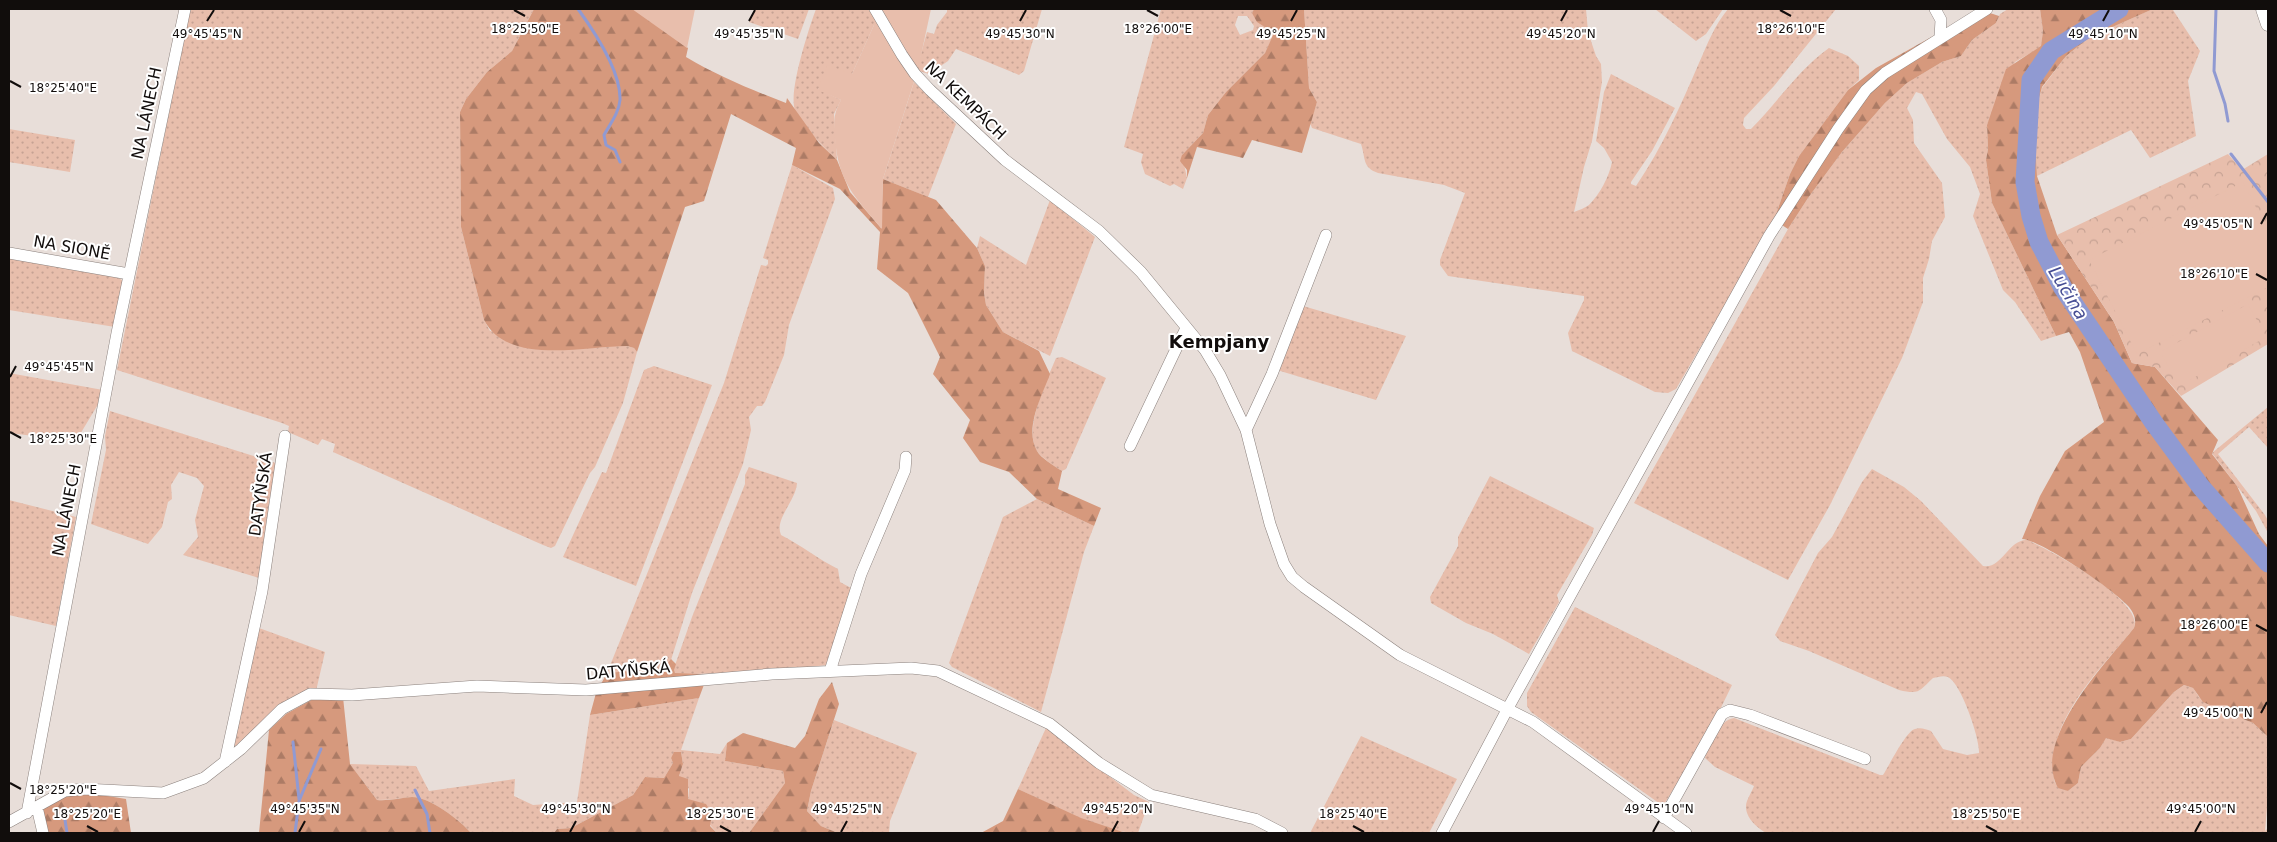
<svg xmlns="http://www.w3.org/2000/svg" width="2277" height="842" font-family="'DejaVu Sans',sans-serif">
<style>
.grass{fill:url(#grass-dots);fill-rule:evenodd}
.forest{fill:url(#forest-firs)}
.park{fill:url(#park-crowns)}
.garden{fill:#e8beac}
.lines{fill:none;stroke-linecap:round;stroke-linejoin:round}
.stream{stroke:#909ad2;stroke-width:3}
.river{stroke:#909ad2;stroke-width:19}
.minor-casing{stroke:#8b817d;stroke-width:12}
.tertiary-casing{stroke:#8b817d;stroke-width:15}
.minor{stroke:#fff;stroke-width:11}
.tertiary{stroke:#fff;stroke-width:14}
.ticks{fill:none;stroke:#110d0c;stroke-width:2}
.labels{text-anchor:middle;stroke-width:4;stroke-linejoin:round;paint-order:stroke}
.street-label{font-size:16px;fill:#110d0c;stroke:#fff}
.water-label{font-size:18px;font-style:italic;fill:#464d93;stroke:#fff}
.neighbourhood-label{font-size:18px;font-weight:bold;fill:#110d0c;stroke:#fff}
.ticks-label{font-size:12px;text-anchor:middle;fill:#110d0c;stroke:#fff;stroke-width:4;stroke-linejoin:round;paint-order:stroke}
</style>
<defs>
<pattern id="grass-dots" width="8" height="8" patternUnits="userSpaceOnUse" patternTransform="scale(1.25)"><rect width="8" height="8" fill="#e8beac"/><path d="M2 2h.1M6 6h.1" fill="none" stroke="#c6a293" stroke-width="1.8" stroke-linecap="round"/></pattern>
<pattern id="forest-firs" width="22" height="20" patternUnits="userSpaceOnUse" patternTransform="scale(1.25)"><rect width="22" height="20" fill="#d6997d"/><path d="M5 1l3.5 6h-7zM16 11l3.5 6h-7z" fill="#ac7b65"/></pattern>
<pattern id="park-crowns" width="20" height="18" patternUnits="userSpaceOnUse" patternTransform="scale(1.25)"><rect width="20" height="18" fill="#e8beac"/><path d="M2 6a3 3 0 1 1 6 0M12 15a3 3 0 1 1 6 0" fill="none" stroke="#c6a293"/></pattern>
</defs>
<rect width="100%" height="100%" fill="#e8ded9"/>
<path class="grass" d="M190,9H534L512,51L487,72L466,99L460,112L461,227L484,320L490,331L627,346L634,348L637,352L623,403L595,467L590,473L555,546L551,548L543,545L333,452L335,444L322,439L318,445L288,432L289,426L282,423L117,370Z
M755,9H809L798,39L749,22Z
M816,9H870L874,16V25L852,74L818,89L841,100L834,114L837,160C826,150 800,123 795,110C788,92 809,28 816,9Z
M947,9H1042L1024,71L1019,75L956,49L948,61L929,74L919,71L917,68L927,32L934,34L937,25L947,12Z
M1161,9H1254L1252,13L1275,33L1265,53L1226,92L1208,115L1203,133L1182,155L1187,178L1183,189L1174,184L1170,186L1145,174L1141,162L1143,154L1124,147ZM1238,16H1247L1254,26L1253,30L1240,35L1235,25Z
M1304,9H1586L1588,32L1596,56L1601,64L1602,82L1592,141L1584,167L1574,212C1579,210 1585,208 1589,205C1600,194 1609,177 1612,162L1604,148L1596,141L1604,92L1611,74L1675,108L1652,151L1631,182V184L1636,186C1662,148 1681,105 1699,63C1708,43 1714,26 1728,9H1836L1774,86L1744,118L1743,125L1746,129H1751C1777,103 1798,70 1829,48L1848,56L1859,66V80L1848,90L1799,156L1790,174L1774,220L1676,389L1668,393L1655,392L1572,351L1568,333L1584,300V296L1448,276L1440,265V260L1465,193L1444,185L1378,173C1362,167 1366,159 1361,144L1312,128L1310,123L1317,102L1309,88Z
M1655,9H1723L1706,34L1696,41Z
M2008,9H2040L2043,31L2041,47L2015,62L1987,125L1988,149L1986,160L1992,203L2056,336L2041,341L2015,302L2003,290L1973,216L1980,194L1970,167L1947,139L1922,94L1916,92L1907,108L1913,120L1914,143L1942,183L1945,217L1932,241L1929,259L1923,278V302L1902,358L1830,505L1788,580L1634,503L1788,229L1808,198L1842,152L1885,103L1907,83L1942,62L1961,56L1972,40L1996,23L2000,14Z
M2153,9H2175L2173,10L2200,51L2188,81L2196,136L2150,158L2131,130L2037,176L2034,118L2042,88L2066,56L2090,37Z
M914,82L956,124L928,197L883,179Z
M9,129L75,140L70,172L9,162Z
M792,165L833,188L835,199L789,325L784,355L765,402L762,406H757L749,417L751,430L743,464L692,593L671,660L664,668L607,673L724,383L761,265L766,266L768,264V260L763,258Z
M1050,200L1095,237L1050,356L1003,332L986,305L984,293L985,266L977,248L980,236L1026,265Z
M9,256L116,276L123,281L115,327L9,310Z
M1303,306L1406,336L1376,400L1277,370Z
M1062,357L1106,378L1066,469L1062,471C1055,467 1042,458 1037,451C1023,429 1047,380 1056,358Z
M654,366L712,385L636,586L563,557L602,472L606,473L644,370Z
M9,373L103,390L100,401L76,441L9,433Z
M2268,407V448L2249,427L2218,454L2265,515L2268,521V533L2256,511L2212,453Z
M110,411L279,464L270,497L259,578L183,555L198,537L195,520L204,486L197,478L179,472L171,485L172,499L168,502L162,527L148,544L91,524L106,450L105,436Z
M749,467L797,483C796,501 774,519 781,535C801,545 818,559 838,569L840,582L851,588L830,660L826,665C776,672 727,674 677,674L674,672V668L692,617L745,484V475Z
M1872,469L1904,487L1921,501L1983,566C2001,570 2009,539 2027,540C2049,549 2145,601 2134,628C2101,669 2041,725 2055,783L2068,791L2078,783L2081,767L2100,748L2106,737L2120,742L2131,739L2174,692L2184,685L2193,688L2199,697L2227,705L2243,719L2253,723L2268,737V797L2265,831L2268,828V833H1767C1756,828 1742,814 1747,801C1749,796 1752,791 1754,786L1715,767L1705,758C1708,745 1719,720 1734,718L1880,775H1883C1889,766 1906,731 1915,729C1920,727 1926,729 1931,731L1943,749L1967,755L1979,753C1980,739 1961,683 1948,677C1943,675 1938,677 1933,678C1919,691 1920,695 1899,690L1809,651L1780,641L1775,635L1818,553L1832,537L1862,482Z
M1490,476L1594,528L1592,535L1557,595L1559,602L1529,654L1493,634L1466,623L1431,603L1430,597L1458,546V537Z
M1037,499L1094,526L1084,552L1041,712L952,667L949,663L1003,517Z
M9,500L76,517L56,626L9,615Z
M1575,607L1732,685L1711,728L1663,806L1531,712L1527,706V693Z
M259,628L325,652L316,691L244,743L232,747Z
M699,698L681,750L720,754L727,743L725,761L783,771L785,783L749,833H717L688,799L689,789L679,776L683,764L681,752H675L671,758L673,763L664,778L645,777L633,795L571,828L557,829L554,833H471C460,820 430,797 412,797C400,798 389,800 377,800L350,764L416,766L429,791L515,779L514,796L533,805L577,802L590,715Z
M834,720L917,753L890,821L889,833H838L821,826L807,811L811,791Z
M1046,728L1134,795L1149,802L1138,833C1102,833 1051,804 1018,789Z
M1361,736L1457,779L1429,833H1310Z"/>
<path class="forest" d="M534,9H634L688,48L686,57C718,76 752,90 786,103L787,98L819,143L837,160L850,192L881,228L883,179L936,200L977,248L985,266L984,293L986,305L1003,332L1039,351L1050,374C1042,396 1024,428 1037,451C1041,458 1054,466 1062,471L1058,489L1101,508L1094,526L1037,499L1009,472L980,462L963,438L970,420L933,374L940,357L908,293L877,269L880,232L840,189L792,165L796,148L731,114L704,201L685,207L637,352L634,348L627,346C584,346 508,366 484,320L461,227L460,112L466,99L487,72L512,51Z
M1254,9H1304L1309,88L1317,102L1302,153L1252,140L1243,158L1197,147L1187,178V170L1180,161L1182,155L1203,133L1208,115L1226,92L1265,53L1274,33L1257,22L1252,13Z
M2040,9H2153L2090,37L2066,56L2042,87L2034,118L2037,176L2057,235L2114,322L2132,363L2155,367L2218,440L2212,454L2237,486L2259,534L2268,546V737L2253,723L2243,719L2227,705H2210L2203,702L2193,688L2184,685L2174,692L2131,739L2120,742L2106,738L2100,748L2081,767L2078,783L2068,791L2058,788C2031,740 2106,663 2134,628C2137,621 2134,613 2129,607C2116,591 2041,540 2022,539L2040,496L2065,451L2104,422L2080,352L2069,332L2056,336L1992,203L1986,160L1988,149L1987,125L2006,69L2041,46L2043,31Z
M1987,12L1999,16L1996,23L1972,40L1961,56L1942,62L1907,83L1885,103L1842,152L1808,198L1788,229L1774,220L1790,174L1799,156L1848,90L1876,68L1935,35Z
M671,659L676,664L674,670L675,673L702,674L705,682L699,698L590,715L596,693L607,673L664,668Z
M832,682L839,704L811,791L807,811L821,826L838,833H749L785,783L783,771L725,761L727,743L743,733L795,748L805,736L819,699Z
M343,697L350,764L377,800C389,801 400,798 412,797C430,797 460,820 471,833H259L269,730L286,714L313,699Z
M674,752H681L683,764L679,776L688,779V799L706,804L712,814L710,826L717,833H554L557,829L571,828L633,795L645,777L664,778L673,763L671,758Z
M1018,789L1081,818L1126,833H981L1003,821Z
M77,791L126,799L131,833H44L37,807Z"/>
<path class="park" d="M2228,154L2242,170L2268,154V344L2181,396L2155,367L2132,363L2114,322L2057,235Z"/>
<path class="garden" d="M632,9H695L687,48Z
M873,9H931L918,69L883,179L882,229C855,197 838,182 835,138C834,121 833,115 841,100L818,90L827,65L852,74L874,25Z
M2243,182L2268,231V287L2137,354L2089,260Z
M2248,304L2266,337L2179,386L2160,352Z"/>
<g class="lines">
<path class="stream" d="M578,9C594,31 621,72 620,100C619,113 610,124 604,135L606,145L615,150L620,162
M2216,9L2214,71L2225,104L2228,121
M2231,154L2268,202
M293,742L299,799
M415,790L427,814L430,833
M65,820L67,833
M295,833L299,801L321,749"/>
<path class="river" d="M2119,9L2051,51L2031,80L2025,182L2031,216L2039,242L2063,288L2154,423L2201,487L2268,563"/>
<g class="minor-casing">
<path id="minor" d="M875,9L902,55L915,74L930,90L1005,160L1099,231L1141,272L1205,350L1220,375L1246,430L1270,524L1284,564L1292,577L1304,587L1400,655L1533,722L1686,833
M1935,9L1941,20L1940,37
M9,253L129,274
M1246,430L1272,374L1326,235
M1130,446L1186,328
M830,671L861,574L905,470L906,457
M225,762L262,591L285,436
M37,807L43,833
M27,813L117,333L185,9
M1664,818L1722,714L1730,710L1750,715L1865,759
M9,822L65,791L84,789L163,793L204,778L241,749L282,709L310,694L352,695L477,686L586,690L772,674L911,668L938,671L1050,724L1099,763L1151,795L1255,819L1282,833
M1442,833L1508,708L1769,236L1838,129L1866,90L1885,73L1987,9"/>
</g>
<g class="tertiary-casing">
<path id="tertiary" d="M2263,9L2268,24"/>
</g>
<use href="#minor" class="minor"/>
<use href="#tertiary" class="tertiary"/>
</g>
<path class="ticks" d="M514,10L525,16M1147,10L1158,16M1780,10L1791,16M207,21L214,10M749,21L755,10M1020,21L1026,10M1291,21L1297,10M1561,21L1567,10M2103,21L2109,10M10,81L21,87M2261,224L2267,213M2256,274L2267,280M10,377L16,366M10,432L21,438M2256,625L2267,631M2261,713L2267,702M10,783L21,789M87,826L98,832M720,826L731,832M1353,826L1364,832M1986,826L1997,832M299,832L305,821M570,832L576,821M841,832L847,821M1112,832L1118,821M1653,832L1659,821M2195,832L2201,821"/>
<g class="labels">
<g class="street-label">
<text transform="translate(966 100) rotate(44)" y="6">NA KEMPÁCH</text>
<text transform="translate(146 113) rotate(-78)" y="6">NA LÁNECH</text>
<text transform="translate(72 247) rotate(10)" y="6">NA SIONĚ</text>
<text transform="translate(260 494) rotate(-82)" y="6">DATYŇSKÁ</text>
<text transform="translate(66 510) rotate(-79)" y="6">NA LÁNECH</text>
<text transform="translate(628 670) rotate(-5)" y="6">DATYŇSKÁ</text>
</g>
<g class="water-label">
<text transform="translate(2068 293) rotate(59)" y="6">Lučina</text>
</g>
<g class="neighbourhood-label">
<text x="1219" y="348">Kempjany</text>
</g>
</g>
<g class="ticks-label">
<text x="525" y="33">18°25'50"E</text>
<text x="1158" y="33">18°26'00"E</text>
<text x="1791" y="33">18°26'10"E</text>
<text x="207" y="38">49°45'45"N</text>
<text x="749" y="38">49°45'35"N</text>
<text x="1020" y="38">49°45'30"N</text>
<text x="1291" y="38">49°45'25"N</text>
<text x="1561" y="38">49°45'20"N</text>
<text x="2103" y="38">49°45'10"N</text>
<text x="63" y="92">18°25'40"E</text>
<text x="2218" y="228">49°45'05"N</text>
<text x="2214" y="278">18°26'10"E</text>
<text x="59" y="371">49°45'45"N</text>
<text x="63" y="443">18°25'30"E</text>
<text x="2214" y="629">18°26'00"E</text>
<text x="2218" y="717">49°45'00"N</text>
<text x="63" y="794">18°25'20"E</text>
<text x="305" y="813">49°45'35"N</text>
<text x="576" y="813">49°45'30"N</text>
<text x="847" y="813">49°45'25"N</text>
<text x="1118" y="813">49°45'20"N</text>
<text x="1659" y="813">49°45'10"N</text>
<text x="2201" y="813">49°45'00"N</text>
<text x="87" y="818">18°25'20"E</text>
<text x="720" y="818">18°25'30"E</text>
<text x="1353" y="818">18°25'40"E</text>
<text x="1986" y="818">18°25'50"E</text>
</g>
<rect width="2277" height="842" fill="none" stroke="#110d0c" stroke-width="20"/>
</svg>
